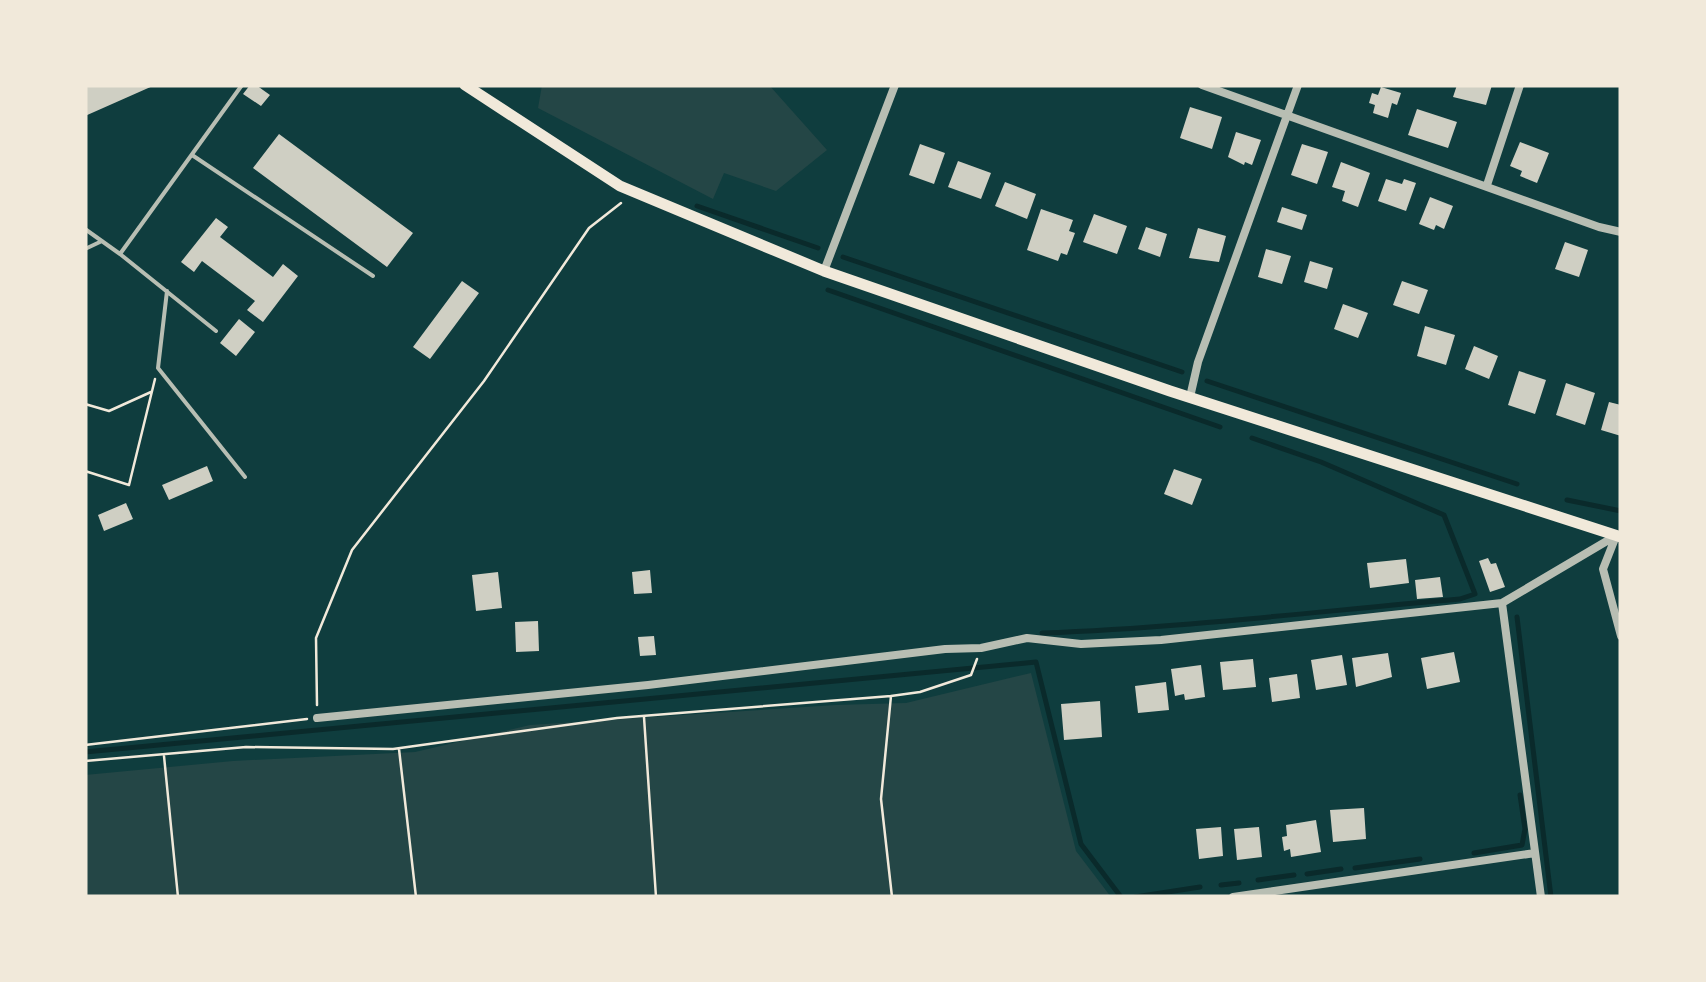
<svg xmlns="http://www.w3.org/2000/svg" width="1706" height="982" font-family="'Noto Serif',serif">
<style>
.green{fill:#244646}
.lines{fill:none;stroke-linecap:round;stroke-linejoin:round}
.stream{stroke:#0a2a2b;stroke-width:5}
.building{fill:#cfcfc3}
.path{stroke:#f1e9da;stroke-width:2.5}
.service{stroke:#b8beb3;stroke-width:4}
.minor{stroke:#b8beb3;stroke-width:8}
.secondary{stroke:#f1e9da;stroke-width:11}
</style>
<rect width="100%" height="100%" fill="#0f3d3e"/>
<path class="green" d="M542,85H769L827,150L776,191L724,173L713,199L538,108Z
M1031,673L1076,851L1111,897H85V775L233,761L415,752L530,725L836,705L906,703Z"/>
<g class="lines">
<path class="stream" d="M697,206L818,248
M843,257L1182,372
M828,290L1220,427
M1207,381L1517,484
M1567,500L1621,511
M1517,617L1551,897
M1042,633C1182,628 1321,611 1460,599L1475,594L1444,515L1321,462L1252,438
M85,752L1036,662L1081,844L1121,897
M1474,853L1522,845L1525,829L1520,795
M1355,868L1420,859
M1307,874L1341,869
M1258,880L1294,875
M1221,885L1239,883
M1135,897L1200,887"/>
</g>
<path class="building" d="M85,85H155L85,116Z
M250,85H256L270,95L261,106L243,94Z
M1457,85H1492L1486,105L1453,97Z
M1381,87L1401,93L1397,105L1392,103L1388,118L1373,113L1375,105L1369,103L1372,93L1378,95Z
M1190,107L1222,117L1212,149L1180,138Z
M1417,109L1457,122L1448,148L1408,135Z
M1236,132L1261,140L1252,165L1245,162L1244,165L1228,157Z
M279,134L413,233L387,267L253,168Z
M1520,142L1549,153L1537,183L1520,176L1522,171L1510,166Z
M920,144L945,153L934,184L909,175Z
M1302,144L1328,152L1317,184L1291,175Z
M958,161L991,173L981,199L948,187Z
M1341,162L1370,173L1358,207L1342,201L1345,191L1332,187Z
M1386,179L1402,184L1404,179L1416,183L1406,211L1378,201Z
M1005,182L1036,194L1027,219L995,206Z
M1430,197L1453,206L1444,229L1436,225L1434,230L1419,224Z
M1282,207L1307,215L1302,230L1277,222Z
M1041,209L1073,220L1069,231L1075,233L1067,255L1061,253L1058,261L1027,250Z
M1094,214L1127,226L1117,254L1083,242Z
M216,218L228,227L220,237L273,277L283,264L298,276L263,322L247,310L255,301L202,261L194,272L181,262Z
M1146,227L1167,234L1160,257L1138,249Z
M1198,228L1226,236L1219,262L1189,258Z
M1565,242L1588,250L1579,277L1555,269Z
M1266,249L1291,256L1282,284L1258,277Z
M1310,261L1333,268L1327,289L1304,282Z
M462,281L479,293L430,359L413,347Z
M1402,281L1428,290L1419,314L1393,305Z
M1343,304L1368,313L1358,338L1334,329Z
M239,319L255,332L236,356L220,343Z
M1425,326L1455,335L1446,365L1417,356Z
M1474,346L1498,356L1489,379L1465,369Z
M1519,371L1546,380L1535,414L1508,405Z
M1566,383L1595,393L1585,425L1556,415Z
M1609,402L1621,405V436L1601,430Z
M207,466L213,481L169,500L162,485Z
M1174,469L1202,479L1192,505L1164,494Z
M126,503L133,519L104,531L98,515Z
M1488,558L1491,564L1496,563L1505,587L1490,592L1479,561Z
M1406,559L1409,583L1370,588L1367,563Z
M650,570L652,593L634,594L632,572Z
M498,572L502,608L476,611L472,575Z
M1440,577L1443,597L1417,599L1415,580Z
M538,621L539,651L516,652L515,622Z
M654,636L656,655L640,656L638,637Z
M1454,652L1460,682L1427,689L1421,658Z
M1388,653L1392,677L1356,687L1352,658Z
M1342,655L1347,685L1316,690L1311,660Z
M1253,659L1256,687L1223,690L1220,662Z
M1201,665L1205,697L1185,700L1184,694L1175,696L1171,669Z
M1297,674L1300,698L1272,702L1269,678Z
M1166,682L1169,710L1138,713L1135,686Z
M1100,701L1102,737L1064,740L1061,704Z
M1364,808L1366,839L1333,842L1330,810Z
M1316,820L1321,852L1291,857L1290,849L1284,851L1282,837L1287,836L1286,825Z
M1221,827L1223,856L1199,859L1196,829Z
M1259,827L1262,857L1237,860L1234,829Z"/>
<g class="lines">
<path class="path" d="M85,404L109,411L151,392
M85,471L129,485L155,379
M317,705L316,638L352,550L484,381L589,228L621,203
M644,717L656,897
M85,745L307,719
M399,749L416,897
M164,756L178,897
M85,761L246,747L393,749L617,718L891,696
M892,897L881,799L891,696L920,692L971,675L977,659"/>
<path class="service" d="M192,155L373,276
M85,229L120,254
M85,249L102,241
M167,291L158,368L245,477
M216,331L120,254L242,85"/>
<path class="minor" d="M1202,85L1599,227L1621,232
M1487,185L1520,85
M824,271L895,85
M1190,397L1198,362L1298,85
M1616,536L1603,569L1621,636
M1502,603L1541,897
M317,718L648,685L945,649L981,648L1027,638L1081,644L1161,640L1502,603L1617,535
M1233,897L1535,853"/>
<path class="secondary" d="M465,85L620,186L824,271L1170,391L1621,537"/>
</g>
<rect width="1706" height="982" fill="none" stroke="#f1e9da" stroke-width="175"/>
</svg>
